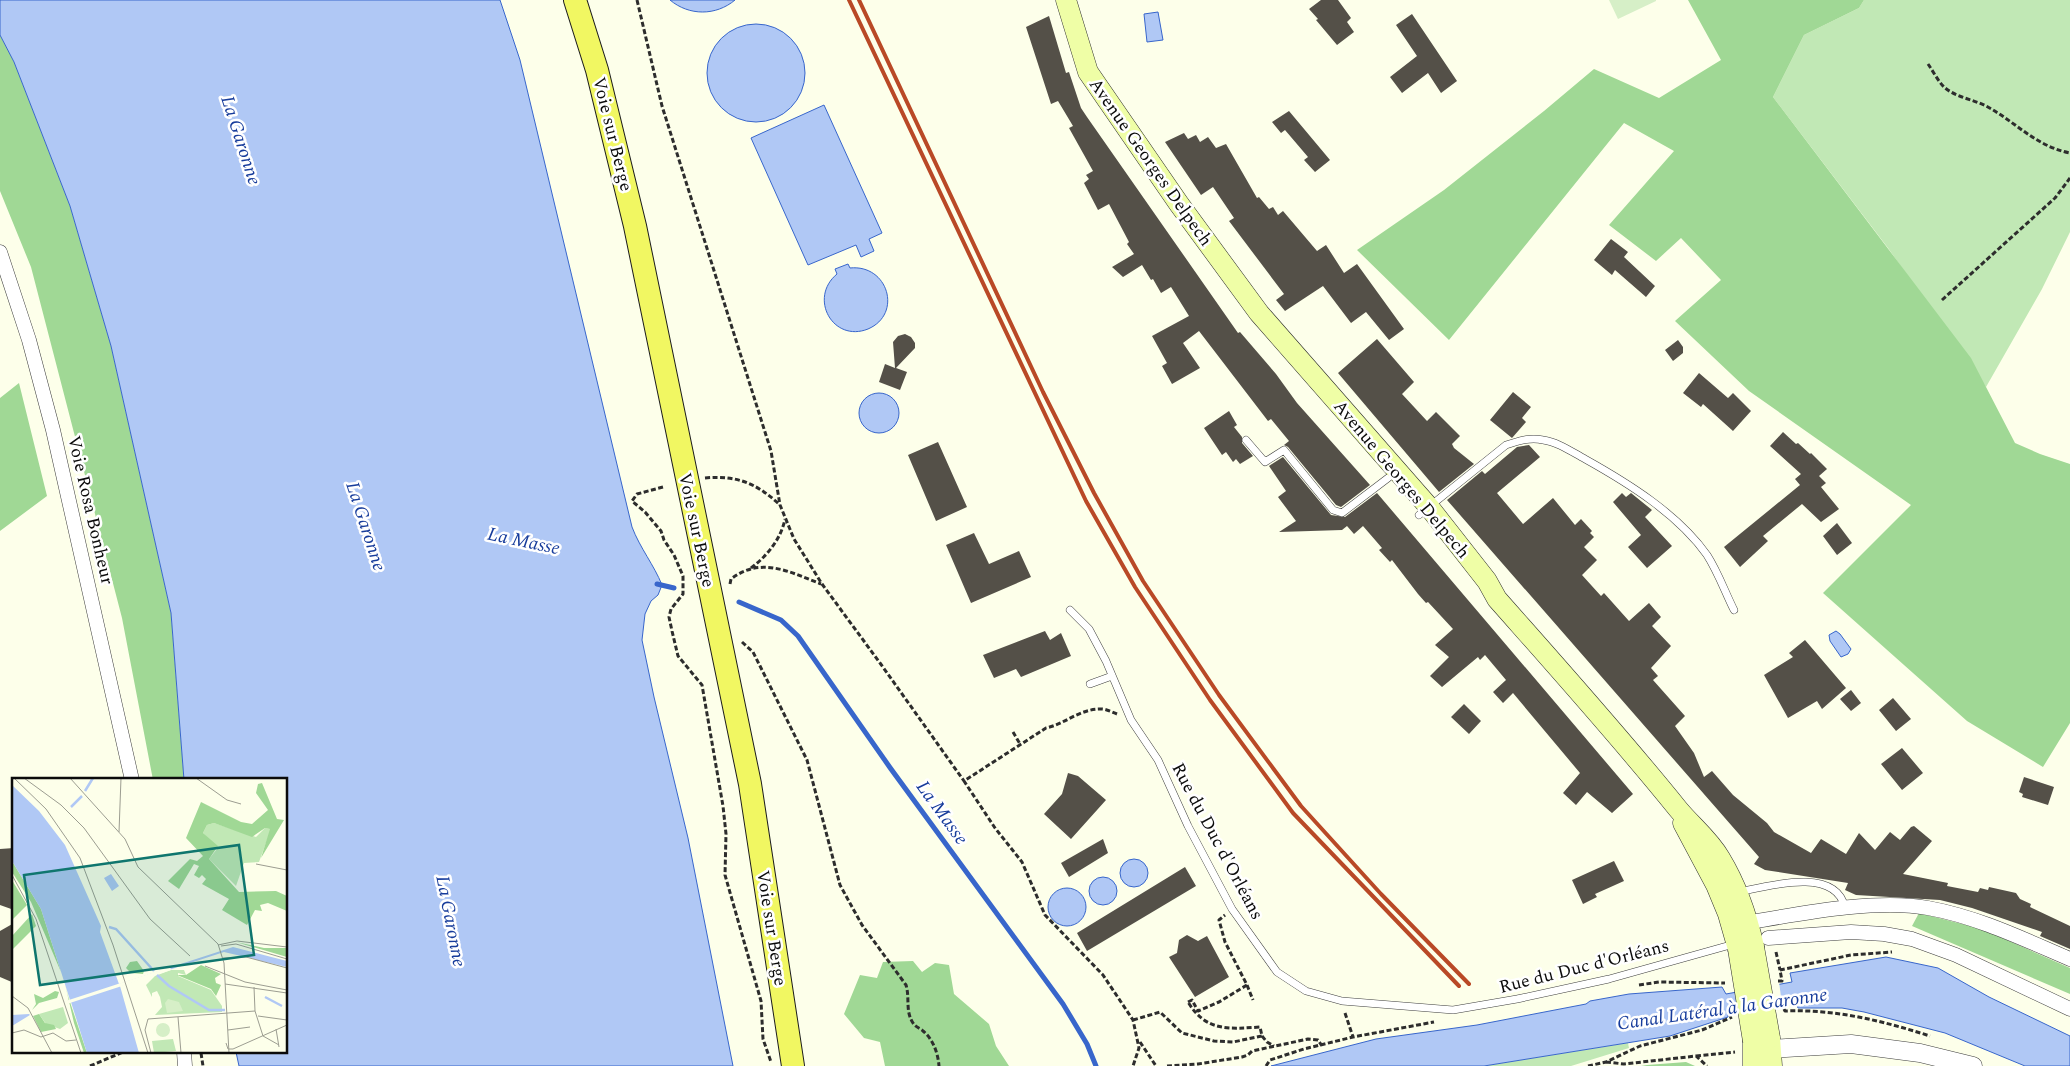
<svg xmlns="http://www.w3.org/2000/svg" width="2070" height="1066" font-family="Spectral,serif">
<style>
.green{fill:#c1e8b5}
.forest{fill:#a0d895}
.pitch{fill:#d6efc7}
.water{fill:#b0c8f5;stroke:#3866cb}
.pier{fill:#fdffea}
.lines{fill:none;stroke-linecap:round;stroke-linejoin:round}
.stream{stroke:#3866cb;stroke-width:5}
.building{fill:#545048}
.service-casing{stroke:#3e3e3e;stroke-width:8}
.minor-casing{stroke:#3e3e3e;stroke-width:15}
.tertiary-casing{stroke:#3e3e3e;stroke-width:19}
.secondary-casing{stroke:#2d2d2d;stroke-width:21}
.primary-casing{stroke:#1c1c1c;stroke-width:24}
.path{stroke:#2d2d2d;stroke-width:3;stroke-dasharray:5 2.5;stroke-linecap:butt}
.service{stroke:#fff;stroke-width:7}
.minor{stroke:#fff;stroke-width:14}
.tertiary{stroke:#fff;stroke-width:18}
.secondary{stroke:#effea6;stroke-width:20}
.primary{stroke:#f1f762;stroke-width:22}
.rail{stroke:#b94926;stroke-width:4}
.secondary-bridge-casing{stroke:#2d2d2d;stroke-width:21;stroke-linecap:butt}
.secondary-bridge{stroke:#effea6;stroke-width:20}
.labels{text-anchor:middle;stroke-width:5;stroke-linejoin:round;paint-order:stroke}
.street-label{font-size:18px;fill:#0b0b0b;stroke:#fff}
.water-label{font-size:19px;font-style:italic;fill:#173c9b;stroke:#fff}
.inset-river{fill:none;stroke:#b0c8f5;stroke-width:2.5}
.inset-road{fill:none;stroke:#9c9d91;stroke-width:1}
.view{fill:#0f766e;fill-opacity:0.15;stroke:#0f766e;stroke-width:2.5}
.inset-edge{fill:none;stroke:#0b0b0b;stroke-width:2.5}
</style>
<rect width="100%" height="100%" fill="#fdffea"/>
<path class="green" d="M1864,0H2070V232L2042,289L1986,387L1888,248L1773,97L1804,35L1859,8Z
M1628,1043L1629,1048L1571,1066H1484Z"/>
<path class="forest" d="M1688,0H1864L1859,8L1804,35L1773,97L1971,358L2015,443L2040,454L2070,464V723L2043,767L1967,721L1823,593L1911,505L1749,391L1675,321L1721,280L1681,238L1656,261L1609,225L1674,151L1624,123L1449,340L1357,250L1444,190L1544,111L1594,69L1659,98L1721,60Z
M0,35L14,62L70,206L111,346L171,613L184,780H153L122,618L31,267L0,191Z
M19,383L47,496L0,531V398Z
M1919,913L1982,929L2070,968V994L1912,926Z
M913,961L922,972L935,963L949,965L954,994L989,1024L996,1046L1009,1066H885L880,1042L864,1038L844,1014L860,975L877,978L883,962Z
M1686,1062L1695,1066H1641L1647,1065Z"/>
<path class="pitch" d="M1609,0H1656V1L1618,19Z"/>
<path class="water" d="M0,0H500L520,60L632,527C640,548 654,565 662,585L658,595L651,601L645,614L642,640L654,697L688,838L733,1066H239L236,1052H286V780H184L171,613L111,346L70,206L14,62L0,35Z
M670,0H735C716,16 689,16 670,0Z
M1158,12L1163,40L1147,42L1144,14Z
M707 73a49 49 0 1 1 98 0a49 49 0 1 1-98 0Z
M824,105L882,233L869,239L874,251L861,257L856,245L808,265L751,138Z
M848,264L850,268C888,264 903,314 868,329C833,343 808,298 837,274L835,269Z
M859 413a20 20 0 1 1 40 0a20 20 0 1 1-40 0Z
M1836,631L1840,634L1851,649L1848,654L1841,657L1830,641L1829,635Z
M1120 873a14 14 0 1 1 28 0a14 14 0 1 1-28 0Z
M1089 891a14 14 0 1 1 28 0a14 14 0 1 1-28 0Z
M1048 907a19 19 0 1 1 38 0a19 19 0 1 1-38 0Z
M1886,957L1938,968L1989,997L2070,1036V1066H2025L1945,1033L1864,1012L1842,1008H1798L1795,1000L1728,1009V1017L1670,1036L1484,1066H1271L1376,1039L1477,1025L1586,1004L1590,1001L1629,994L1722,987L1726,994L1792,982L1790,973Z"/>
<path class="pier" d="M1779,982L1782,1004L1740,1010L1737,989Z"/>
<g class="lines">
<path class="stream" d="M657,584L674,588
M739,602L781,620L798,636L891,769L1063,1004L1087,1044L1096,1066"/>
</g>
<path class="building" d="M1321,0H1338L1351,18L1347,22L1354,32L1337,45L1316,20L1318,19L1309,9Z
M1412,14L1457,81L1441,93L1428,73L1402,93L1390,77L1417,56L1396,25Z
M1049,16L1066,73L1069,72L1081,108L1087,117L1238,333L1240,332L1276,374L1297,403L1370,485L1341,507L1336,505L1288,447L1284,445L1289,441L1271,419L1268,421L1199,331L1183,343L1200,368L1172,384L1162,366L1167,363L1152,336L1189,316L1171,287L1161,293L1153,279L1151,280L1142,265L1123,277L1112,267L1134,254L1127,244L1129,242L1109,204L1098,210L1084,183L1089,179L1086,175L1093,171L1069,128L1073,126L1058,101L1051,104L1026,27Z
M1289,111L1330,160L1315,172L1304,160L1308,157L1285,130L1281,133L1272,122Z
M1184,133L1188,139L1196,135L1200,142L1208,137L1216,148L1226,144L1257,198L1259,197L1269,209L1273,207L1278,215L1283,211L1317,251L1326,245L1344,273L1357,264L1404,329L1389,340L1366,312L1351,323L1323,286L1285,311L1276,300L1284,294L1229,221L1234,218L1213,187L1201,195L1165,142Z
M1611,239L1628,252L1624,257L1655,286L1646,297L1615,270L1612,275L1594,260Z
M905,334L911,337L915,343V348L896,368L907,372L900,390L879,382L885,364L895,368L893,342L898,336Z
M1377,339L1414,382L1402,394L1427,421L1436,412L1460,436L1452,444L1454,448L1474,464L1439,492L1338,373Z
M1678,340L1683,347V353L1673,361L1665,350Z
M1699,373L1728,398L1733,393L1751,411L1733,431L1703,404L1701,407L1683,393Z
M1513,392L1531,407L1522,418L1526,422L1512,438L1490,420Z
M1229,411L1237,425L1234,427L1242,437V443L1253,456L1240,464L1236,459L1233,462L1226,452L1222,455L1204,428Z
M1783,432L1796,444L1798,443L1810,454L1811,453L1827,469L1819,476L1826,483L1821,487L1839,509L1821,522L1802,504L1763,536L1768,541L1740,567L1724,547L1800,485L1795,479L1801,474L1770,446Z
M938,442L967,507L936,521L908,455Z
M1529,445L1540,457L1497,493L1523,524L1553,498L1575,525L1581,519L1592,531L1590,533L1594,537L1584,547L1597,560L1582,575L1601,596L1604,593L1629,621L1649,603L1661,617L1652,626L1671,646L1651,668L1658,676L1653,680L1685,716L1675,726L1694,753L1704,777L1712,771L1733,795L1767,823L1774,832L1811,853L1821,839L1846,854L1859,833L1875,850L1890,832L1900,840L1911,827L1914,826L1932,841L1903,874L1948,883L1947,886L1978,892L1980,888L1988,890L1989,887L2016,893L2020,899L2031,904L2030,907L2070,926V949L2040,936L2042,932L1972,908L1940,900L1856,895L1845,890L1848,883L1765,870L1754,864L1759,857L1447,500L1482,471L1485,474L1517,447Z
M1283,457L1331,515L1345,517L1377,493L1633,794L1612,813L1587,792L1576,805L1563,793L1580,773L1513,693L1503,703L1493,692L1506,680L1485,655L1480,660L1478,657L1442,687L1430,676L1449,657L1435,645L1453,629L1428,602L1426,603L1418,594L1392,560L1390,562L1379,550L1382,548L1363,526L1354,534L1347,526L1342,530L1279,532L1296,521L1278,497L1286,491L1269,466Z
M1622,493L1626,497L1631,493L1652,510L1645,517L1672,546L1647,568L1628,547L1641,535L1613,502Z
M1837,523L1852,543L1837,555L1823,536Z
M974,533L989,564L1019,551L1031,577L971,603L946,545Z
M1045,631L1050,640L1061,633L1071,656L1021,677L1016,669L994,678L983,655Z
M1805,640L1846,688L1822,709L1817,701L1788,718L1764,675L1793,657L1789,653Z
M1851,690L1861,703L1851,711L1840,699Z
M1893,698L1911,719L1896,731L1879,710Z
M1464,704L1481,721L1469,734L1451,717Z
M1902,748L1923,773L1902,790L1881,764Z
M1068,773L1078,776L1106,800L1071,839L1044,814L1062,794Z
M2024,777L2054,787L2048,805L2022,797L2023,794L2019,792Z
M1103,839L1108,853L1069,877L1061,863Z
M14,848V910L0,905V849Z
M1614,861L1624,881L1595,894L1597,897L1583,904L1572,880Z
M1185,867L1196,886L1087,951L1077,933Z
M14,923V983L0,977V931Z
M1187,935L1198,941L1207,936L1229,977L1195,997L1169,957L1177,953L1179,940Z"/>
<g class="lines">
<g class="service-casing">
<path id="service" d="M1246,440L1265,462L1284,450L1333,510L1342,513L1388,478
M1419,515L1506,445C1518,441 1530,437 1543,440C1558,442 1572,452 1585,459C1628,483 1678,514 1707,555C1718,572 1725,592 1734,610
M1070,610L1089,629L1106,661L1131,720L1158,760L1188,826L1232,909L1277,972L1306,991L1342,1001L1453,1010L1517,999L1609,979L1734,944
M1090,684L1112,676
M1739,892C1768,886 1836,866 1845,908"/>
</g>
<g class="minor-casing">
<path id="minor" d="M0,252L29,340L53,430L132,780
M1739,924C1794,915 1874,898 1928,908C1978,917 2023,939 2070,959
M1768,938L1851,932L1884,934L1912,939L1956,955L2070,1009
M184,1052L185,1066"/>
</g>
<g class="tertiary-casing">
<path id="tertiary" d="M1763,1039L1771,1049L1851,1044L1920,1053L1973,1066"/>
</g>
<g class="secondary-casing">
<path id="secondary" d="M1066,0L1088,72L1179,204L1259,313L1429,507L1487,581L1497,599C1558,668 1620,737 1678,809C1692,826 1709,839 1720,858C1737,886 1747,915 1754,947
M1683,823L1716,885L1728,914L1738,949
M1770,1038L1772,1066
M1753,1041V1066"/>
</g>
<g class="primary-casing">
<path id="primary" d="M575,0L597,70L635,226L750,784L793,1066"/>
</g>
<path class="path" d="M637,0L662,106L771,451L780,505L794,539L822,584L880,663L964,781
M1928,64C1933,71 1938,81 1944,87C1955,97 1972,99 1986,106C2016,122 2035,146 2070,153
M1942,300L2055,198L2070,178
M705,478C736,475 756,483 779,504
M663,487L637,494L632,501L645,512L661,531L664,540L674,555L683,576V594L671,609L669,617L672,631L678,656L702,685L723,806L726,834L725,875L761,1001L763,1039L771,1062
M751,568C767,556 781,539 785,519
M730,584L731,579C761,556 790,572 821,584
M742,642L753,652L807,760L840,885L862,925L906,985C910,998 905,1011 913,1023C915,1027 920,1028 923,1031C933,1039 938,1053 939,1066
M1117,714C1112,712 1106,709 1102,709C1081,708 1065,724 1046,728L964,781L995,828L1022,862L1045,915L1103,975L1133,1020L1139,1048L1133,1066
M1013,732L1020,744
M1776,952L1780,970
M1778,981H1782L1780,970L1851,955L1892,952
M1247,985L1253,1000
M1639,985L1659,982L1725,983
M1188,1002L1192,1000L1198,1011L1219,1002L1247,985L1225,942L1219,920L1225,915
M1784,1009L1785,1011C1836,1009 1883,1021 1930,1036
M1345,1013L1353,1037
M1133,1020L1160,1012L1182,1033L1214,1041L1233,1042L1262,1036L1260,1027C1229,1029 1206,1032 1188,1002
M1262,1036L1267,1042L1274,1046
M1140,1042L1156,1066
M201,1053L203,1066
M1696,1056L1735,1052
M1606,1062L1624,1064L1696,1056L1707,1066
M90,1066L123,1052
M1167,1066L1198,1064L1242,1057L1248,1055L1252,1051L1308,1039L1318,1040L1322,1046
M1266,1066L1270,1060L1304,1049L1353,1037L1434,1022
M1588,1066L1606,1062L1640,1046L1702,1030L1732,1017"/>
<use href="#service" class="service"/>
<use href="#minor" class="minor"/>
<use href="#tertiary" class="tertiary"/>
<use href="#secondary" class="secondary"/>
<use href="#primary" class="primary"/>
<path class="rail" d="M849,0L1086,501L1135,587L1210,700L1293,813L1459,986
M859,0L1043,392L1094,493L1143,581L1219,695L1301,806L1381,894L1469,984"/>
<g class="secondary-bridge-casing">
<path id="secondary-bridge" d="M1754,947L1770,1038
M1738,949L1753,1041"/>
</g>
<use href="#secondary-bridge" class="secondary-bridge"/>
</g>
<g class="labels">
<g class="street-label">
<text transform="translate(613 134) rotate(76)" y="6">Voie sur Berge</text>
<text transform="translate(1151 162) rotate(55)" y="6">Avenue Georges Delpech</text>
<text transform="translate(1402 479) rotate(50)" y="6">Avenue Georges Delpech</text>
<text transform="translate(91 510) rotate(77)" y="6">Voie Rosa Bonheur</text>
<text transform="translate(697 530) rotate(78)" y="6">Voie sur Berge</text>
<text transform="translate(1218 841) rotate(62)" y="6">Rue du Duc d'Orléans</text>
<text transform="translate(772 928) rotate(81)" y="6">Voie sur Berge</text>
<text transform="translate(1584 966) rotate(-14)" y="6">Rue du Duc d'Orléans</text>
</g>
<g class="water-label">
<text transform="translate(242 140) rotate(72)" y="7">La Garonne</text>
<text transform="translate(367 526) rotate(72)" y="7">La Garonne</text>
<text transform="translate(524 540) rotate(12)" y="7">La Masse</text>
<text transform="translate(943 812) rotate(54)" y="7">La Masse</text>
<text transform="translate(452 921) rotate(79)" y="7">La Garonne</text>
<text transform="translate(1722 1008) rotate(-8)" y="7">Canal Latéral à la Garonne</text>
</g>
</g>
<g transform="translate(12 778)">
<rect width="275" height="275" fill="#fdffea"/>
<path d="M202,45L244,59L253,50L259,51L247,84L232,85L224,108L197,81L205,71L191,55L195,47ZM159,192H172L174,197L166,195V198L199,212L210,228V234L143,237L150,229L148,219L145,213L140,215V219L134,207L143,198ZM51,229L56,245L48,251L34,246L27,236ZM161,261L164,273L142,275L140,263Z" fill="#c1e8b5"/>
<path d="M250,5L265,41L272,42L249,80L258,51L253,50L240,59L202,45L195,47L191,55L206,68L197,81L227,114L264,113L275,118V133L256,125L248,127L250,133L243,132L235,147L210,132L217,121L190,106L194,101L190,97L187,100L182,97L187,88L182,86L167,111L156,103L178,81L185,83L191,78L174,60L189,24L229,44L240,46L256,32L244,15L246,6ZM0,83L29,131L49,194L19,124L0,94ZM0,102L15,127L0,142ZM20,136L24,148L0,172V158ZM224,164L252,170H275V179ZM125,183L132,193L131,196L119,195L114,190L118,184ZM189,187L209,196L203,200L204,205L209,207L204,218L199,211L165,197H174ZM53,206L56,218L75,275H72L62,245ZM43,213L47,214L45,220L27,225L20,232L24,226L22,216L31,220ZM27,236L33,245L42,247L44,251L29,254L21,238Z" fill="#a0d895"/>
<path d="M156,221L167,224L171,233L155,235L153,225ZM144 252a7 7 0 1 1 14 0a7 7 0 1 1-14 0Z" fill="#d6efc7"/>
<path d="M0,7L27,33L53,67L89,148L88,154L107,206L221,169L275,183V189L212,174L108,208L127,275H75L59,224L18,237L0,248V237L17,236L58,222L29,131L0,83ZM99,96L107,108L100,113L92,100Z" fill="#b0c8f5"/>
<path d="M158,189L159,192L18,238L17,235Z" fill="#fdffea"/>
<path class="inset-river" d="M73,13L81,0M59,29L70,18M97,149L104,151L142,193M145,197L157,208L197,232H213M253,219L270,228"/>
<path class="inset-road" d="M2,0L34,31L68,80L101,167L136,275M12,0L49,27L72,50L138,141L178,178M58,0L113,61L126,89L206,166L212,185L217,275M184,0L215,22L229,26M107,54L109,0M244,86L275,92M0,97L24,141L69,275M206,167L225,163L275,169M209,168L224,166L275,181M211,180L234,179L275,190M193,188L233,204L275,212M213,206L275,215M242,209L243,233L251,258M0,218L16,230L40,275M246,238L275,242M166,239L169,275M264,251L267,269M216,252L238,249M0,255L12,252L29,259M251,258L267,267M29,259L41,255L54,263L64,262M214,265L216,271H221L275,247M139,275L133,252L136,241L243,233"/>
<path class="view" d="M227,67L242,177L28,207L12,97Z"/>
<rect width="275" height="275" class="inset-edge"/>
</g>
</svg>
